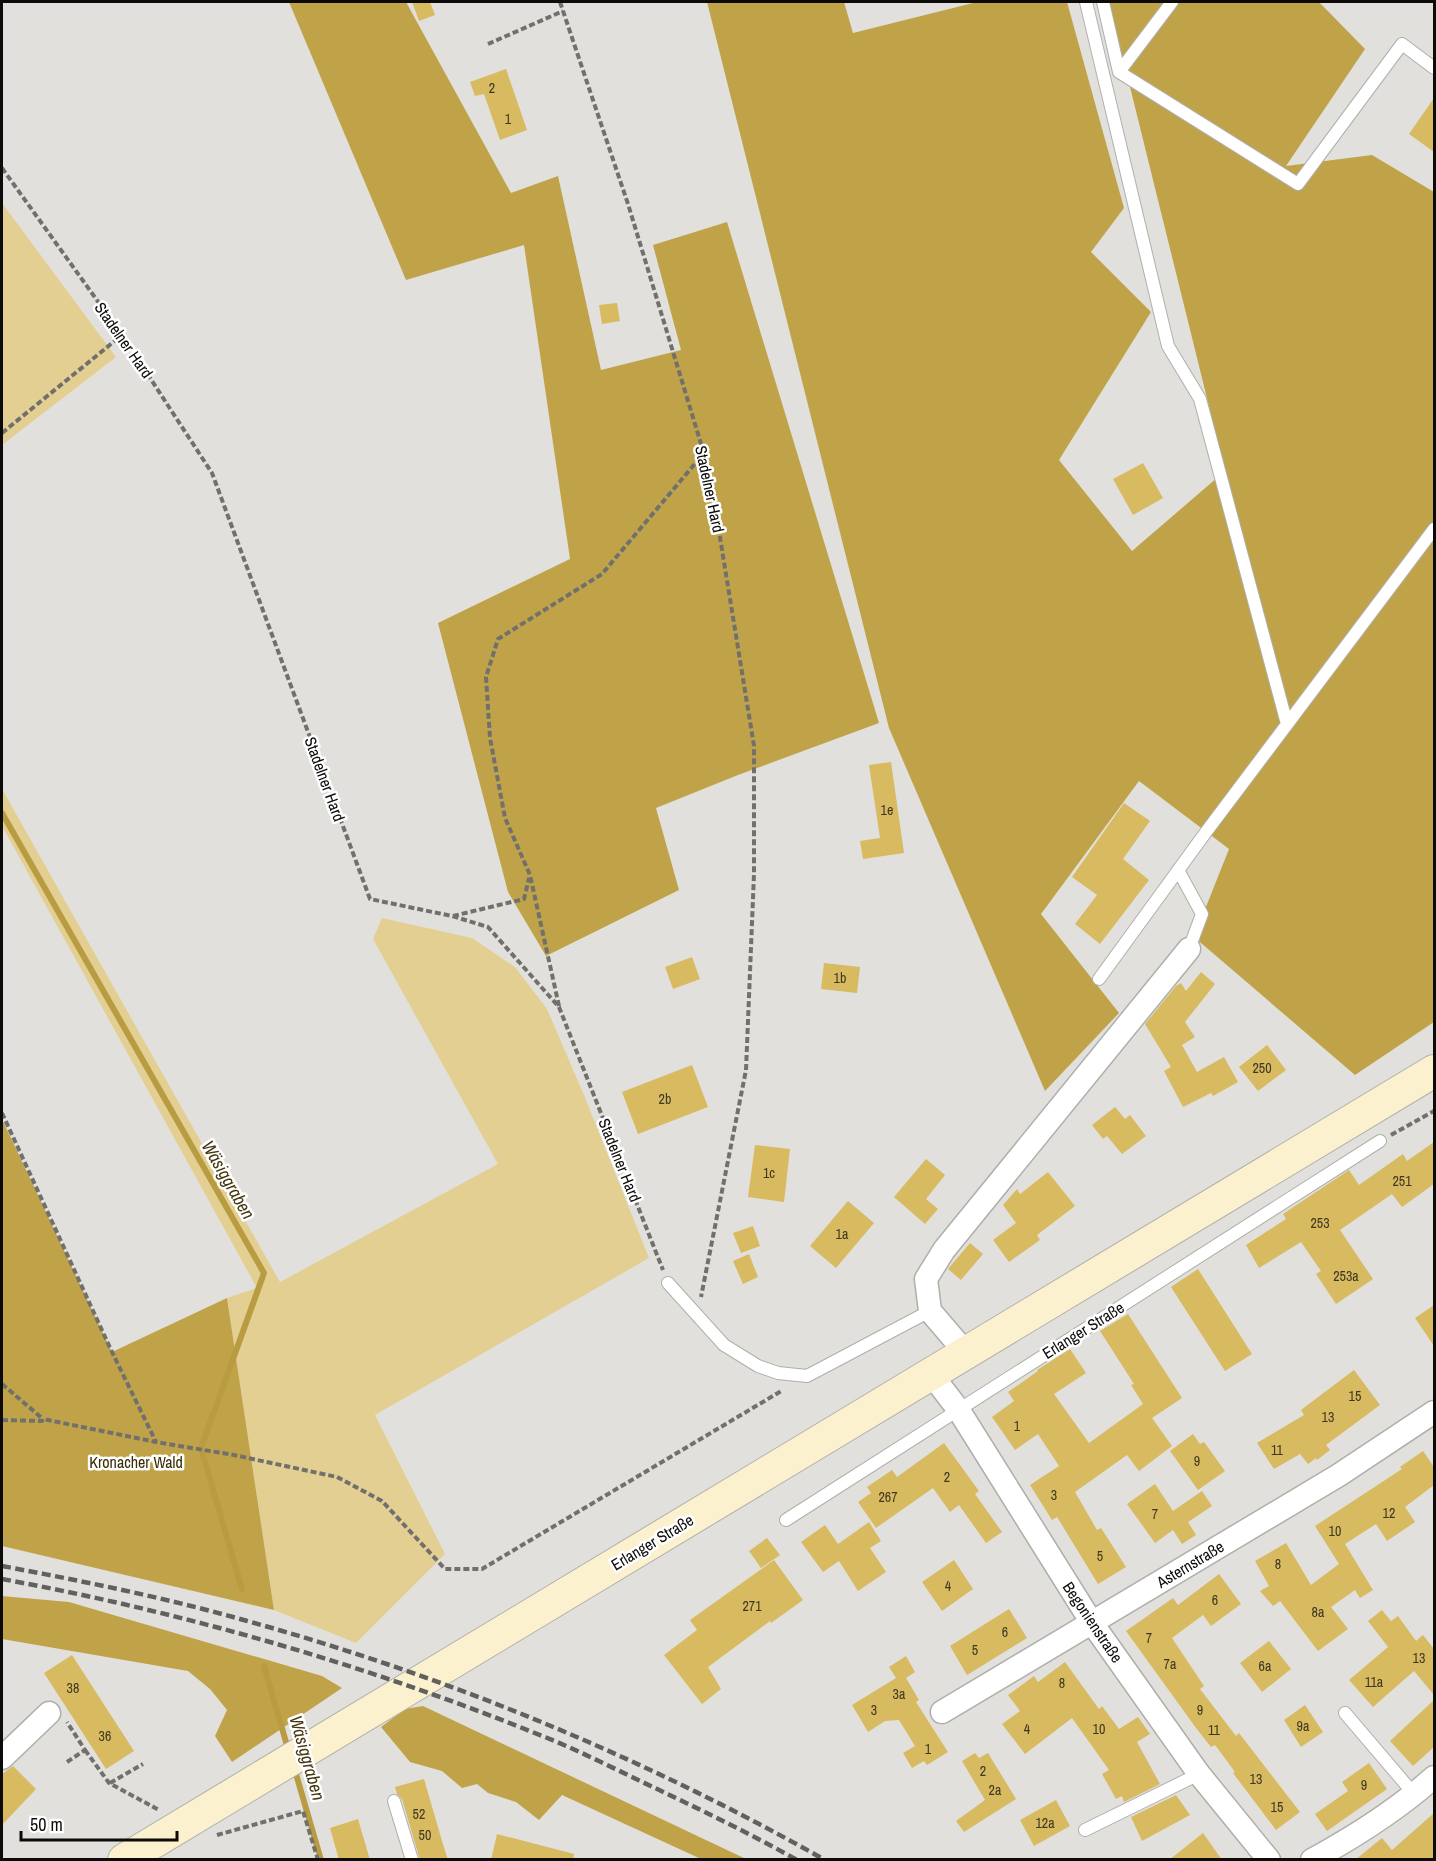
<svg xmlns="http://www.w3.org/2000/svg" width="1436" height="1861" font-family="'Archivo Narrow',sans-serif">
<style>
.green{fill:#e4cf92}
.forest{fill:#c0a349}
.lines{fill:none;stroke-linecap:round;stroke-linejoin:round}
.stream{stroke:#b99c41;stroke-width:6}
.building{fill:#d8ba61}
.lane-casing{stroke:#afaeaa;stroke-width:14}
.street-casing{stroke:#afaeaa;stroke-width:25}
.secondary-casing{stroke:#afaeaa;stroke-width:34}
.path{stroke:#71706d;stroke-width:4;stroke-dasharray:6 3;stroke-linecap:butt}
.lane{stroke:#fff;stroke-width:12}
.street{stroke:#fff;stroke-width:22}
.secondary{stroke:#fcf1ce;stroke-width:32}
.rail{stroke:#61605e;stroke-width:4.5;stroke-dasharray:9 4.5;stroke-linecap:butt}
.labels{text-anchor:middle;stroke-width:5;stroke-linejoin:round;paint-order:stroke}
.number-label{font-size:14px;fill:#3f3720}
.street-label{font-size:16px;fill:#0c0b0a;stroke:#fff}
.park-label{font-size:16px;fill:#382c03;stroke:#fff}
.water-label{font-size:18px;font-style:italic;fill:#453811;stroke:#fff}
</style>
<rect width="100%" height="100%" fill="#e1e0dc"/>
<path class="green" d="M2,203L116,357L2,445Z
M2,789L280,1282L498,1164L373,939L382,918L472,938L515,967L547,1009L586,1100L649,1258L375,1415L445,1554L356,1643L274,1610L227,1298L257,1288L2,826Z"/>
<path class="forest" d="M289,2H406L511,193L558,176L601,370L681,350L653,245L727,222L879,723L738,775L656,808L679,890L546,956L508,892L438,623L570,559L524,245L406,280Z
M707,2H844L853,33L977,2H1067L1124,208L1091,252L1151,312L1059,460L1132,551L1225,471L1109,2H1319L1365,49L1286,166L1372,155L1434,192V1022L1355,1075L1194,937L1229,849L1139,781L1041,914L1119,1013L1045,1091L889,728Z
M2,1119L112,1352L227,1298L274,1610L2,1546Z
M2,1596L69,1602L322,1676L342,1688L232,1762L215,1736L227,1710L210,1689L188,1671L2,1639Z
M423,1706L746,1859H701L562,1795L539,1820L516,1802L488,1793L477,1784L462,1788L442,1771L410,1762L381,1727L405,1709Z"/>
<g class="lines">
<path class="stream" d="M2,813L264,1273L201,1448L242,1589
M264,1666L288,1749
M294,1767L321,1860"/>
</g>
<path class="building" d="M412,2H430L435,15L419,21Z
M506,69L527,130L500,140L484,94L475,96L470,82Z
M1434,98V152L1409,134Z
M617,303L620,321L602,324L599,305Z
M1143,463L1163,498L1133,515L1113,479Z
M891,762L904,853L863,859L860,841L880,838L869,765Z
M1124,803L1150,821L1123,859L1149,880L1100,944L1075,924L1097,895L1072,877Z
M692,957L700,979L673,989L665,967Z
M824,963L860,967L857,993L821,989Z
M1201,972L1215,984L1185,1022L1195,1037L1182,1045L1197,1072L1224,1057L1238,1082L1213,1096L1211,1093L1183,1107L1164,1071L1171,1067L1145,1024L1176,986L1181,983L1186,991Z
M1267,1045L1286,1070L1258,1091L1239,1067Z
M692,1065L708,1107L638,1134L622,1092Z
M1115,1107L1125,1119L1130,1115L1146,1136L1122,1154L1107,1136L1103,1139L1092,1125Z
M1434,1142V1184L1402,1207L1392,1194L1340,1230L1373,1279L1336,1304L1316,1274L1321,1271L1301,1242L1259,1268L1246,1245L1286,1219L1283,1214L1349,1170L1359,1185L1403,1154L1407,1161Z
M755,1145L790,1149L784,1202L748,1197Z
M926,1159L945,1175L926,1199L938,1209L925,1224L894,1197Z
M1048,1172L1075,1206L1037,1235L1040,1240L1009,1262L993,1240L1016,1223L1003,1205L1017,1189L1020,1194Z
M848,1201L874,1223L836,1268L810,1246Z
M753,1226L760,1246L741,1253L733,1233Z
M970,1243L983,1254L961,1280L948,1269Z
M749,1254L758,1277L743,1284L733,1261Z
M1198,1269L1252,1354L1225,1371L1171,1287Z
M1434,1305V1346L1415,1318Z
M1128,1314L1182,1398L1152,1418L1172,1446L1139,1471L1127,1455L1075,1492L1097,1530L1101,1528L1126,1567L1098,1584L1057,1517L1052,1520L1030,1485L1059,1466L1038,1434L1015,1450L992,1417L1014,1401L1008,1392L1038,1371L1037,1370L1070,1349L1086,1373L1054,1394L1089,1443L1143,1404L1131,1385L1134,1384L1100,1331Z
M1354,1370L1380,1405L1326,1445L1330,1450L1317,1460L1316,1458L1308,1464L1300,1454L1274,1469L1257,1443L1304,1415L1301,1410Z
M1193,1434L1200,1444L1204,1442L1225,1471L1198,1490L1170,1451Z
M944,1443L979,1491L975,1494L1002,1532L986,1543L959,1505L950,1512L933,1488L876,1528L858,1502L871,1493L867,1487L892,1470L897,1477Z
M1423,1451L1434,1467V1485L1405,1507L1415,1522L1387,1541L1376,1524L1345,1544L1373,1590L1360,1598L1355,1590L1331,1607L1348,1629L1318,1651L1280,1601L1273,1606L1260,1591L1269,1586L1255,1561L1286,1543L1311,1585L1339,1564L1315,1526L1402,1469L1400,1467Z
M1155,1484L1173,1511L1202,1491L1212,1506L1188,1522L1196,1535L1182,1544L1173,1530L1155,1543L1127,1504Z
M869,1522L881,1541L870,1548L886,1572L858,1591L839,1561L823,1572L801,1542L825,1525L838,1544Z
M767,1538L780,1555L761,1568L749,1551Z
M774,1560L803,1600L771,1623L770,1621L708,1667L721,1689L702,1704L664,1655L697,1630L690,1620Z
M954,1560L973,1589L942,1611L922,1582Z
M1219,1574L1241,1604L1211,1626L1203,1615L1172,1638L1204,1686L1200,1689L1236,1736L1239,1733L1300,1812L1276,1830L1233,1773L1235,1772L1215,1745L1211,1747L1196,1728L1126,1631L1173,1598L1178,1605Z
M1009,1609L1027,1638L967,1675L950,1646Z
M1382,1610L1391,1621L1398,1616L1416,1641L1423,1635L1434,1649V1695L1414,1671L1373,1707L1349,1680L1388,1647L1368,1621Z
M1269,1641L1291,1669L1262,1692L1240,1663Z
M72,1655L134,1751L106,1769L44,1673Z
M906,1656L915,1672L906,1678L919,1700L916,1702L948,1752L927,1765L924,1761L912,1768L903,1753L915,1746L899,1720L885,1721L868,1732L852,1705L896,1678L889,1667Z
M1065,1662L1099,1709L1102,1706L1119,1729L1138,1717L1150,1734L1137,1742L1160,1784L1124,1802L1122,1796L1116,1799L1102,1774L1109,1770L1072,1718L1025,1754L1002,1724L1020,1711L1008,1695L1034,1676L1038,1682Z
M1434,1700V1747L1413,1766L1390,1741Z
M1305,1705L1323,1732L1301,1747L1284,1720Z
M975,1753L979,1758L988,1753L1016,1799L964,1832L956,1821L985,1800L962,1761Z
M1369,1763L1387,1789L1327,1831L1315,1814L1348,1791L1342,1782Z
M13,1766L36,1789L2,1825V1774Z
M424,1779L442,1841L448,1860H420L402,1799L397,1794L395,1787Z
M1176,1795L1190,1815L1142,1841L1131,1817Z
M1056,1800L1070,1826L1034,1846L1020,1820Z
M1434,1813V1860H1355L1382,1838L1392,1850Z
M358,1819L370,1860H339L330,1828Z
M1203,1833L1222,1860H1169Z
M497,1834L574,1854L573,1860H491Z"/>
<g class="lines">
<g class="lane-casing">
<path id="lane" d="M1086,2L1168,346L1200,399L1287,724
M1103,2L1119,72
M1172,2L1119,72L1298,184L1402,44L1434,68
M1178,870L1202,914L1189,949
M1099,979L1206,832L1434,529
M668,1283L724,1345L758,1366L778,1373L807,1376L930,1311
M786,1520L1380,1141
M1345,1713L1414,1794
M394,1801L412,1860
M1085,1830L1199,1774"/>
</g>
<g class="street-casing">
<path id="street" d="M966,1353L930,1311L926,1279L944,1250L1189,949
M931,1374L958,1409L1092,1623L1199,1774L1269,1860
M942,1712L1339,1475L1434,1412
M2,1758L49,1713
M1312,1860C1356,1836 1397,1810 1434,1777"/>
</g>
<g class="secondary-casing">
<path id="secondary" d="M124,1860L1434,1071"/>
</g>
<path class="path" d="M560,2L628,204L709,470L754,746V874L746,1070L701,1297
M488,44L563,11
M2,168L122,335L212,473L370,899L452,916L488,927L559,1007L663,1270
M2,433L122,335
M453,916L524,899L529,878
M559,1006L530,875L505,818L490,738L486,677L498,639L602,574L704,453
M2,1113L112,1352L156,1442
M1391,1135L1434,1111
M2,1384L43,1419
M2,1420L42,1421L43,1419L156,1442L234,1455L337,1477L382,1501L445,1569H482L783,1390
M85,1750L109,1783L159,1810
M67,1762L85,1750L67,1722
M110,1783L143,1764
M217,1835L303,1811L318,1860"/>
<use href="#lane" class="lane"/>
<use href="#street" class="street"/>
<use href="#secondary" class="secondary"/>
<path class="rail" d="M2,1566C82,1581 162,1597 240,1619C444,1675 641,1756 825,1860
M2,1579C192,1614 377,1668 557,1742C590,1756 623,1773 655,1788C703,1811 751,1834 797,1860"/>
</g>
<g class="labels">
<g class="number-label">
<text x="492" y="93">2</text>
<text x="508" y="124">1</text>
<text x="887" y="815">1e</text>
<text x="840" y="983">1b</text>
<text x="1262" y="1073">250</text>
<text x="665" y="1104">2b</text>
<text x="769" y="1178">1c</text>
<text x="1402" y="1186">251</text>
<text x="1320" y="1228">253</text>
<text x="842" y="1239">1a</text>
<text x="1346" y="1281">253a</text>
<text x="1355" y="1401">15</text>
<text x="1328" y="1422">13</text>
<text x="1017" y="1431">1</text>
<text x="1277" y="1455">11</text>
<text x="1197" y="1466">9</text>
<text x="947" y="1482">2</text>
<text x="1054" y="1500">3</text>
<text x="888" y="1502">267</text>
<text x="1389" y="1518">12</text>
<text x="1155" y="1519">7</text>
<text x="1335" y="1536">10</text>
<text x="1100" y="1561">5</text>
<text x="1278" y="1569">8</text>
<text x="948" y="1591">4</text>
<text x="1215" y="1605">6</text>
<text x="752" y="1611">271</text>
<text x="1318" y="1617">8a</text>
<text x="1005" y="1637">6</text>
<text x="1149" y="1643">7</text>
<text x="975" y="1655">5</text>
<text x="1419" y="1663">13</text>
<text x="1170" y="1669">7a</text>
<text x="1265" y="1671">6a</text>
<text x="1374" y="1687">11a</text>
<text x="1062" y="1688">8</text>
<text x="73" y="1693">38</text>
<text x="899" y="1699">3a</text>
<text x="874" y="1715">3</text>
<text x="1200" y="1715">9</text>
<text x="1303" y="1731">9a</text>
<text x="1027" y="1734">4</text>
<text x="1099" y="1734">10</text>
<text x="1214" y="1735">11</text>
<text x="105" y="1741">36</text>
<text x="928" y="1754">1</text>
<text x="983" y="1776">2</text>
<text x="1256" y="1784">13</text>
<text x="1364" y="1790">9</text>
<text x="995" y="1795">2a</text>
<text x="1277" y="1812">15</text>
<text x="419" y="1819">52</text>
<text x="1045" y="1828">12a</text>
<text x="425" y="1840">50</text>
</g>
<g class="street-label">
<text transform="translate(124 340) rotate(55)" y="6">Stadelner Hard</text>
<text transform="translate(710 489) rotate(78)" y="6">Stadelner Hard</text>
<text transform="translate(325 779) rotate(70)" y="6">Stadelner Hard</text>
<text transform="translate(620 1160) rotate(68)" y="6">Stadelner Hard</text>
<text transform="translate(1083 1330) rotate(-32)" y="6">Erlanger Straße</text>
<text transform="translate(652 1542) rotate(-31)" y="6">Erlanger Straße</text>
<text transform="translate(1190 1564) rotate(-31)" y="6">Asternstraße</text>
<text transform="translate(1093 1622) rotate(56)" y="6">Begonienstraße</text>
</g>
<g class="park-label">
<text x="136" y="1468">Kronacher Wald</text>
</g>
<g class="water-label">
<text transform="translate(228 1180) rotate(60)" y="6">Wäsiggraben</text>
<text transform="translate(307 1758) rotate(74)" y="6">Wäsiggraben</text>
</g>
</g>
<rect width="1436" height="1861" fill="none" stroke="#0c0b0a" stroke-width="6"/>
<path d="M21 1831v9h156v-9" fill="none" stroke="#0c0b0a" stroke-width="3"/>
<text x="30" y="1831" font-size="18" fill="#0c0b0a" stroke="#ffffff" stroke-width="4.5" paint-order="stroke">50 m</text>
</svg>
